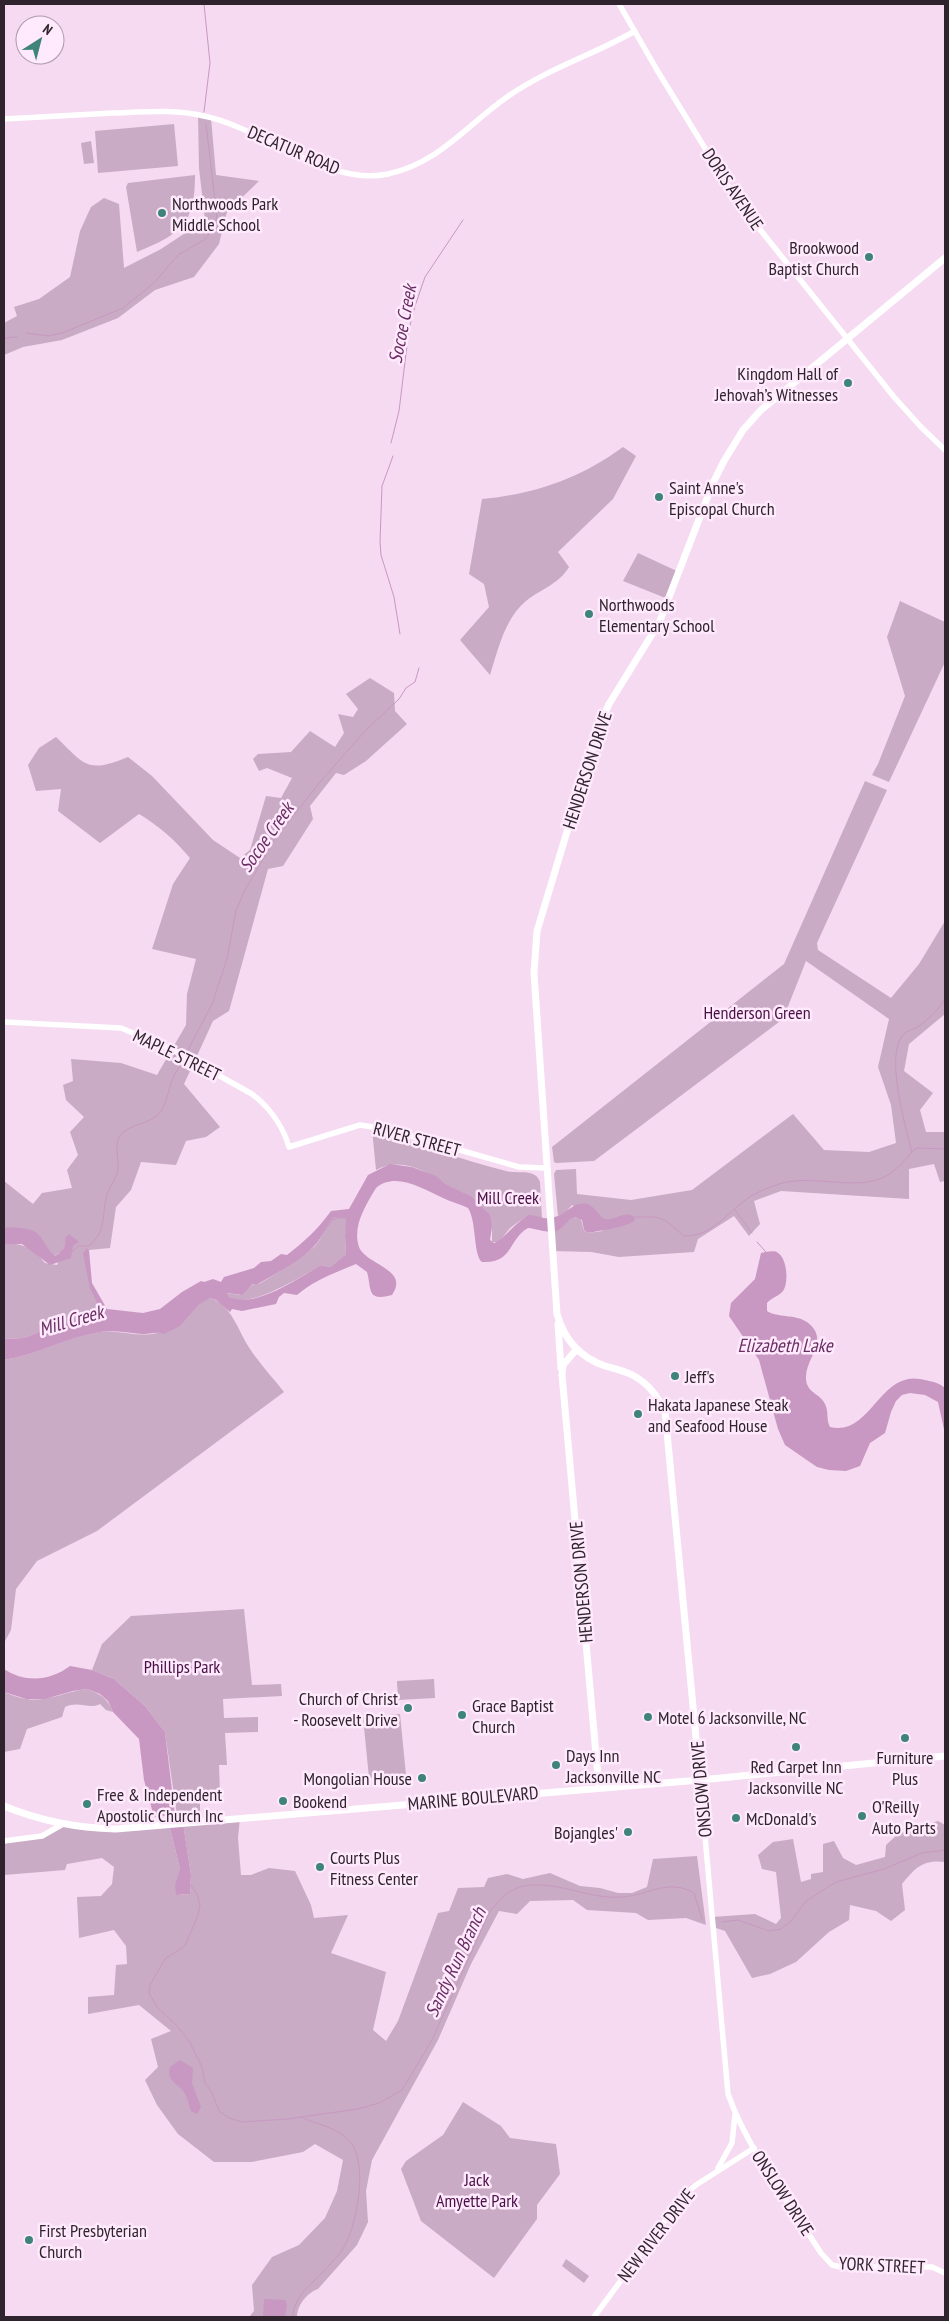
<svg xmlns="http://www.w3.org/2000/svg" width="949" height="2321" font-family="'PT Sans Narrow',sans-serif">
  <rect width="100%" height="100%" fill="#f5daf1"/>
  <path fill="#c9abc5" d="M198 115 211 118 216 175 259 181 227 212 219 244 194 277 155 290 118 318 62 340 23 347 4 355V323L17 316 14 307 39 299 70 277 80 231 91 207 104 198 119 204 124 268 161 249 205 220 199 168Z
    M174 124 178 166 98 173 95 131Z
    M91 141 94 163 84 164 81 143Z
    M195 175C195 224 181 234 137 252L126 187 128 183Z
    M623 447 636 456 613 499 558 552 569 567C559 584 541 589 526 601 505 618 498 650 490 675L460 640 489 607 484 584 469 574 482 499C535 494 579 479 623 447Z
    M638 553 679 572 668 599 623 581Z
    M900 601 945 622V662L889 782 872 775 878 764 905 696 887 637Z
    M370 678 394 693 395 711 407 724 366 761 344 775 336 773 310 806 313 819 283 866 268 869 229 1011 213 1021 184 1084 220 1127 206 1137 186 1141 176 1165 141 1162 131 1190 116 1207 110 1248 89 1250 87 1249C84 1274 93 1291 102 1313L56 1325 24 1338 4 1339V1244C23 1242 33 1248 45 1263L57 1265 66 1243 62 1251 55 1256C38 1244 46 1232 20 1229 14 1228 9 1227 4 1229V1181L33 1204 42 1193 72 1188 67 1170 78 1155 70 1132 84 1117 66 1100 63 1085 73 1081 71 1059 121 1063 157 1075 186 1025 187 994 196 959 152 949 173 884 190 858C175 840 159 826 139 814L100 843 58 811 61 789 36 791 28 765 39 748 56 737C85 765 87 774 128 757L152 776 213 840 240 858 250 850 266 796 281 798 292 778 267 768 259 771 253 759 258 754 291 752 310 731 335 747 344 733 338 714 353 717 358 709 346 694Z
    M865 781 887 790 817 943 818 950 891 998 919 964 945 921V1014L909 1044 904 1071 933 1093 920 1110 926 1132H945V1181L940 1182 934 1164 909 1169V1199L781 1191 754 1201 760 1224 749 1236 734 1216 698 1239 694 1252 619 1257 591 1252 553 1251 554 1231C564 1228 567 1217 579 1217 584 1222 581 1230 587 1233L603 1231 572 1205 565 1213 558 1216 554 1174 556 1170 576 1169 577 1194 631 1200 692 1190 793 1114 824 1150 869 1152 896 1143 891 1105 878 1067 889 1019 806 961 783 1019 594 1161 556 1163 554 1162 552 1147 784 964Z
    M372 1129C417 1143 461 1160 506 1171 518 1174 536 1168 540 1182L542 1219 528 1215 510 1228 499 1242H492V1227C465 1201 417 1147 376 1170Z
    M334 1216 347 1219 345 1237 346 1254 330 1267 321 1265C305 1274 239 1317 226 1293L240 1295 254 1284H259C278 1272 298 1262 315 1246 323 1238 325 1225 334 1216Z
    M210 1298C232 1305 238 1331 250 1349 260 1364 273 1378 284 1392L97 1531 37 1561 16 1589 11 1630 4 1643V1360C37 1355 66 1337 99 1332 119 1329 141 1339 160 1332 178 1326 191 1305 210 1298Z
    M244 1609 252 1685 281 1684 282 1696 223 1699 224 1718 258 1717V1732L225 1733 227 1765H219L220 1792 200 1794V1814L177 1816 165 1732 145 1706 114 1679 92 1670 102 1644 131 1616Z
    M434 1679 435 1698 398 1700 397 1681Z
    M87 1689C101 1694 108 1699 113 1712L106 1710 100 1704C89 1710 79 1700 65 1707L62 1717 27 1729 20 1749 4 1752V1692C11 1695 19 1698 27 1699 48 1702 67 1691 87 1689Z
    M400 1714 406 1775 369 1778 363 1717Z
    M240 1818 238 1838 241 1875H251L269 1868 295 1871 311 1905 314 1918 348 1915 331 1953 386 1972 373 2030 386 2041 398 2021 438 1913 449 1911 458 1888 484 1887 488 1878 507 1874 523 1879 550 1873 580 1886 600 1888 618 1893H632L647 1887 653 1859 697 1856 706 1925 686 1918 648 1920 636 1913 587 1910 573 1900 530 1901 517 1914 499 1911 471 1964 438 2040 372 2160 366 2191 368 2222 357 2245 318 2289C307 2293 297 2305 297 2317H249L254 2311 252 2285 272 2257 299 2245 325 2218 337 2191 343 2160 315 2144 303 2152 252 2162H214L178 2134 157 2105 145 2080 158 2067 151 2039 171 2031 139 2005 88 2014V1997L114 1995 116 1965 127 1964 126 1946 114 1930 79 1938 77 1897 101 1896 112 1884 114 1867 102 1858 67 1864 65 1870 4 1875V1841L31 1839 63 1824 81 1827 169 1824 180 1869 177 1895 190 1894 191 1875 183 1823Z
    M938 1821 945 1825V1862C923 1859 915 1868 902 1884L905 1910 891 1921 876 1911 850 1905 849 1920 829 1932 796 1962 770 1974 752 1978 725 1931 713 1927 712 1917 755 1914 776 1924 781 1918 776 1872 762 1869 758 1855 773 1842 793 1839 801 1882 811 1879V1874L823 1872V1844L834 1841 843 1858 856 1865 885 1857 886 1845 898 1834Z
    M463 2102 501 2126 510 2138 556 2144 560 2174 537 2205V2219L494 2278 421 2221 401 2169 406 2161 443 2135Z
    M566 2259 589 2276 584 2283 562 2266Z"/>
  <path fill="#c898c2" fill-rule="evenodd" d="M390 1164 412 1167 436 1176 445 1184 472 1197 490 1215 492 1227 490 1240 494 1243C501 1241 518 1221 528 1215 538 1214 542 1221 555 1217 569 1213 574 1199 590 1205 595 1208 600 1217 605 1219 616 1221 622 1211 633 1216L635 1220C628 1227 598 1231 587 1233L584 1230 582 1220 576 1217C568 1219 567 1224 560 1229 552 1235 538 1229 528 1228 509 1238 513 1264 482 1262 473 1255 477 1222 468 1208 460 1204 451 1202 443 1198 424 1189 395 1171 376 1188 366 1205 352 1226 359 1247 366 1265 410 1269 392 1295 366 1302 372 1289 367 1272L356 1264C335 1273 314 1280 297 1295L284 1293 279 1297 276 1304 242 1311 232 1309 230 1312 216 1300 210 1298 198 1305 180 1326 164 1334C158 1331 149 1334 142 1334 128 1333 114 1330 100 1332 67 1337 37 1355 4 1360V1339L24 1338 56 1325 102 1313 90 1288 83 1253 87 1248 89 1250 92 1283 107 1309 143 1313 160 1309 182 1292 201 1281 204 1282 213 1279 221 1282 224 1277 254 1268 261 1262 271 1261 281 1254 287 1255C304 1242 318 1229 331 1211L349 1209 368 1175ZM334 1217 346 1219 345 1237 346 1254 330 1267 321 1265C298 1278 256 1309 229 1297L227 1293 242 1295 253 1284H258C278 1272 302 1261 317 1243 324 1235 326 1224 334 1217Z
    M7 1227C16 1228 31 1227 38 1234 45 1241 47 1250 55 1256 62 1252 67 1246 65 1238L69 1234 79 1242 73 1246 71 1258 50 1265 22 1244H4V1229Z
    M766 1252C770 1252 774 1250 778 1253 787 1258 789 1283 783 1291 779 1296 771 1298 767 1303V1311C778 1318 795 1314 807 1322 831 1340 805 1358 806 1378 806 1393 820 1393 825 1404 829 1412 826 1420 830 1427 870 1437 879 1372 920 1379 930 1381 938 1382 945 1388V1434L938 1402 925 1395 910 1393 902 1395 896 1401 891 1412 885 1433 870 1443 860 1466 846 1471 829 1470 817 1467 785 1445 778 1429 759 1360 729 1316 731 1303 755 1279 761 1253Z
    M70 1666 92 1670 114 1679 145 1706 165 1732 175 1815 154 1817 144 1780 139 1739 113 1712 108 1701 100 1694 87 1689 73 1691 45 1699H26L4 1692V1669C25 1683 50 1681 70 1666Z
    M183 1823 191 1875 190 1894 176 1895 175 1885 180 1869 169 1824Z
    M180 2060 193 2068 192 2083 201 2107 197 2114 191 2111C189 2106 188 2098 184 2092 177 2082 166 2082 170 2067Z
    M264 2299 285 2300 287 2304 285 2317H263Z"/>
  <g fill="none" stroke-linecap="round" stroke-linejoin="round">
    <path stroke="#c898c2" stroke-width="1" d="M204 4 210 63 204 112
      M26 333 49 336 65 332 123 308 154 283 178 255 204 240 210 233 217 218 206 124
      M4 338 17 337
      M391 443 399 411 409 329 415 306 425 277 463 220
      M393 456 382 486 380 542 381 555 394 597 400 634
      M187 1052 212 1004 227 959 236 910 245 890 275 839 320 782 366 730 399 699 406 688 415 682 419 668
      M912 1152C906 1129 883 1050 905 1033 909 1030 915 1029 919 1026 929 1019 939 1009 945 999
      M735 1210 752 1233
      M634 1217H655L665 1220 684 1236C713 1237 729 1210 751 1196 760 1191 770 1187 779 1184 813 1173 859 1193 888 1175 899 1168 907 1157 916 1148L945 1149
      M320 1237 332 1220 341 1217
      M757 1242 766 1252
      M72 1252 78 1246H89C106 1232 102 1217 106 1198 108 1188 116 1180 118 1170 119 1160 115 1149 118 1140 123 1125 145 1125 155 1117 166 1109 167 1095 171 1083 173 1076 178 1069 182 1063
      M190 1884 197 1894 200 1905 198 1915 185 1946 165 1959 150 1985 149 1993 157 2007 177 2026 189 2041 202 2067 205 2083 211 2091 219 2111 229 2118 242 2122 287 2119 358 2109 379 2103 402 2090 432 2040 490 1911C500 1900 508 1889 524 1886 557 1880 589 1900 623 1897 649 1895 668 1878 694 1893L702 1919
      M722 1922 738 1920 769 1931 781 1929 791 1921 806 1901 836 1882 884 1869 922 1853 945 1850
      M292 2317C296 2291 316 2282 331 2263 336 2258 342 2252 345 2245 357 2223 368 2165 351 2143 339 2127 317 2125 301 2117"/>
    <path stroke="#fff" stroke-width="5.5" d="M619 4 657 70 738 202 894 397 921 427 945 450
      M4 119C40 117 77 115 113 113 143 112 175 109 204 116 263 128 328 187 388 174 439 163 467 125 507 97 547 69 593 55 635 31
      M4 1022 121 1028 173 1050 252 1094C269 1107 283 1126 289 1147L360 1125 386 1129 519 1167 546 1168
      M700 1780 728 2094C748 2150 789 2203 821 2253L832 2265 841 2267H932L945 2273
      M4 1841 42 1836 63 1824
      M718 2168 732 2143 735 2114
      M594 2317 684 2195 696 2185 754 2148"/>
    <path stroke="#fff" stroke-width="7" d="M558 1324 561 1368
      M576 1350 563 1365 562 1375 599 1788
      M700 1780 665 1411C657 1396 649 1384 634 1376 625 1371 615 1369 605 1366 579 1357 564 1339 557 1314L534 973 537 931 598 729 609 704 659 623 713 483 724 461 743 430 761 410 945 258
      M4 1806C40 1821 77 1828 116 1829L700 1780 945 1756"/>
  </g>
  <g fill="#3f847b" stroke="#ffe9fc" stroke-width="2">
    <circle cx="162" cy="213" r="5"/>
    <circle cx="869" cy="257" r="5"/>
    <circle cx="848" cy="383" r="5"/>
    <circle cx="659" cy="497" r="5"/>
    <circle cx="589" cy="614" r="5"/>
    <circle cx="675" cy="1376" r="5"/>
    <circle cx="638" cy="1414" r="5"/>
    <circle cx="408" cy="1708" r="5"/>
    <circle cx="462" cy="1715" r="5"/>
    <circle cx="648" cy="1717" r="5"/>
    <circle cx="905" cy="1738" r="5"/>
    <circle cx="796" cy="1747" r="5"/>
    <circle cx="556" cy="1765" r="5"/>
    <circle cx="422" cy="1778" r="5"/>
    <circle cx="283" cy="1801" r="5"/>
    <circle cx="87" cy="1804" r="5"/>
    <circle cx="862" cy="1816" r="5"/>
    <circle cx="736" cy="1818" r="5"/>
    <circle cx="628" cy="1832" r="5"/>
    <circle cx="320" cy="1867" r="5"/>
    <circle cx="29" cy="2240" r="5"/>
  </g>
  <g text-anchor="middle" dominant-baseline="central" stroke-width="5" stroke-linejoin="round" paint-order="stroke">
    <g font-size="18" fill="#2f242d" stroke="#ffe9fc">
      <text transform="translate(294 150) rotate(23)">DECATUR ROAD</text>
      <text transform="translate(733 189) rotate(56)">DORIS AVENUE</text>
      <text transform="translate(587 770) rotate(-72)">HENDERSON DRIVE</text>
      <text transform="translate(177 1055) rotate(26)">MAPLE STREET</text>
      <text transform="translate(417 1139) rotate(15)">RIVER STREET</text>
      <text transform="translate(581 1582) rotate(-95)">HENDERSON DRIVE</text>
      <text transform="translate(701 1789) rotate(-95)">ONSLOW DRIVE</text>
      <text transform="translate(473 1798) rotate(-5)">MARINE BOULEVARD</text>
      <text transform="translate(783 2193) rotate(57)">ONSLOW DRIVE</text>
      <text transform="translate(656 2235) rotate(-52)">NEW RIVER DRIVE</text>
      <text transform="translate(882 2265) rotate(3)">YORK STREET</text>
    </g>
    <g font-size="18" fill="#2f242d" stroke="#ffe9fc" text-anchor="start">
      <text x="172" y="203">Northwoods Park<tspan x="172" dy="21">Middle School</tspan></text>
      <text x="859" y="247" text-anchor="end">Brookwood<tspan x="859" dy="21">Baptist Church</tspan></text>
      <text x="838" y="373" text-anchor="end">Kingdom Hall of<tspan x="838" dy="21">Jehovah’s Witnesses</tspan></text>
      <text x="669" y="487">Saint Anne's<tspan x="669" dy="21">Episcopal Church</tspan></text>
      <text x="599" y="604">Northwoods<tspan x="599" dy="21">Elementary School</tspan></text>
      <text x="685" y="1376">Jeff's</text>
      <text x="648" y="1404">Hakata Japanese Steak<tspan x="648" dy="21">and Seafood House</tspan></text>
      <text x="398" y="1698" text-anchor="end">Church of Christ<tspan x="398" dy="21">- Roosevelt Drive</tspan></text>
      <text x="472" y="1705">Grace Baptist<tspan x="472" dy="21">Church</tspan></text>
      <text x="658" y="1717">Motel 6 Jacksonville, NC</text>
      <text x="566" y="1755">Days Inn<tspan x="566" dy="21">Jacksonville NC</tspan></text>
      <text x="905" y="1757" text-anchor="middle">Furniture<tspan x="905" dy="21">Plus</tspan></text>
      <text x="796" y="1766" text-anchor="middle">Red Carpet Inn<tspan x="796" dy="21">Jacksonville NC</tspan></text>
      <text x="412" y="1778" text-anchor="end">Mongolian House</text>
      <text x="97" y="1794">Free &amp; Independent<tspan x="97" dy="21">Apostolic Church Inc</tspan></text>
      <text x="293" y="1801">Bookend</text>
      <text x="872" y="1806">O'Reilly<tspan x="872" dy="21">Auto Parts</tspan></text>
      <text x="746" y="1818">McDonald's</text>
      <text x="618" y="1832" text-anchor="end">Bojangles'</text>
      <text x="330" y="1857">Courts Plus<tspan x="330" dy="21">Fitness Center</tspan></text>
      <text x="39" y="2230">First Presbyterian<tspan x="39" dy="21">Church</tspan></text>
    </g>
    <g font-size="18" fill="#491046" stroke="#ffe9fc">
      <text x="757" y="1012">Henderson Green</text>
      <text x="508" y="1197">Mill Creek</text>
      <text x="182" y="1666">Phillips Park</text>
      <text x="477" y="2179">Jack<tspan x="477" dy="21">Amyette Park</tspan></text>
    </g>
    <g font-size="19" font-style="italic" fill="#682e63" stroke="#ffe9fc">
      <text transform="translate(402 324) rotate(-79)">Socoe Creek</text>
      <text transform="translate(266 837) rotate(-55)">Socoe Creek</text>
      <text transform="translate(71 1320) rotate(-16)">Mill Creek</text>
      <text x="785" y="1345">Elizabeth Lake</text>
      <text transform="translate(455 1962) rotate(-65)">Sandy Run Branch</text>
    </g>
  </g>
  <rect width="949" height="2321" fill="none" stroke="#2f242d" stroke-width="10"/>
  <g transform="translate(40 40) rotate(36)"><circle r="24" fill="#ffe9fc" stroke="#ac9aa9"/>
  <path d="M0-4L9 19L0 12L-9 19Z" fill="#3f847b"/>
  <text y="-8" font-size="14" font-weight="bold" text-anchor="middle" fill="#2f242d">N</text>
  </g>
</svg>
